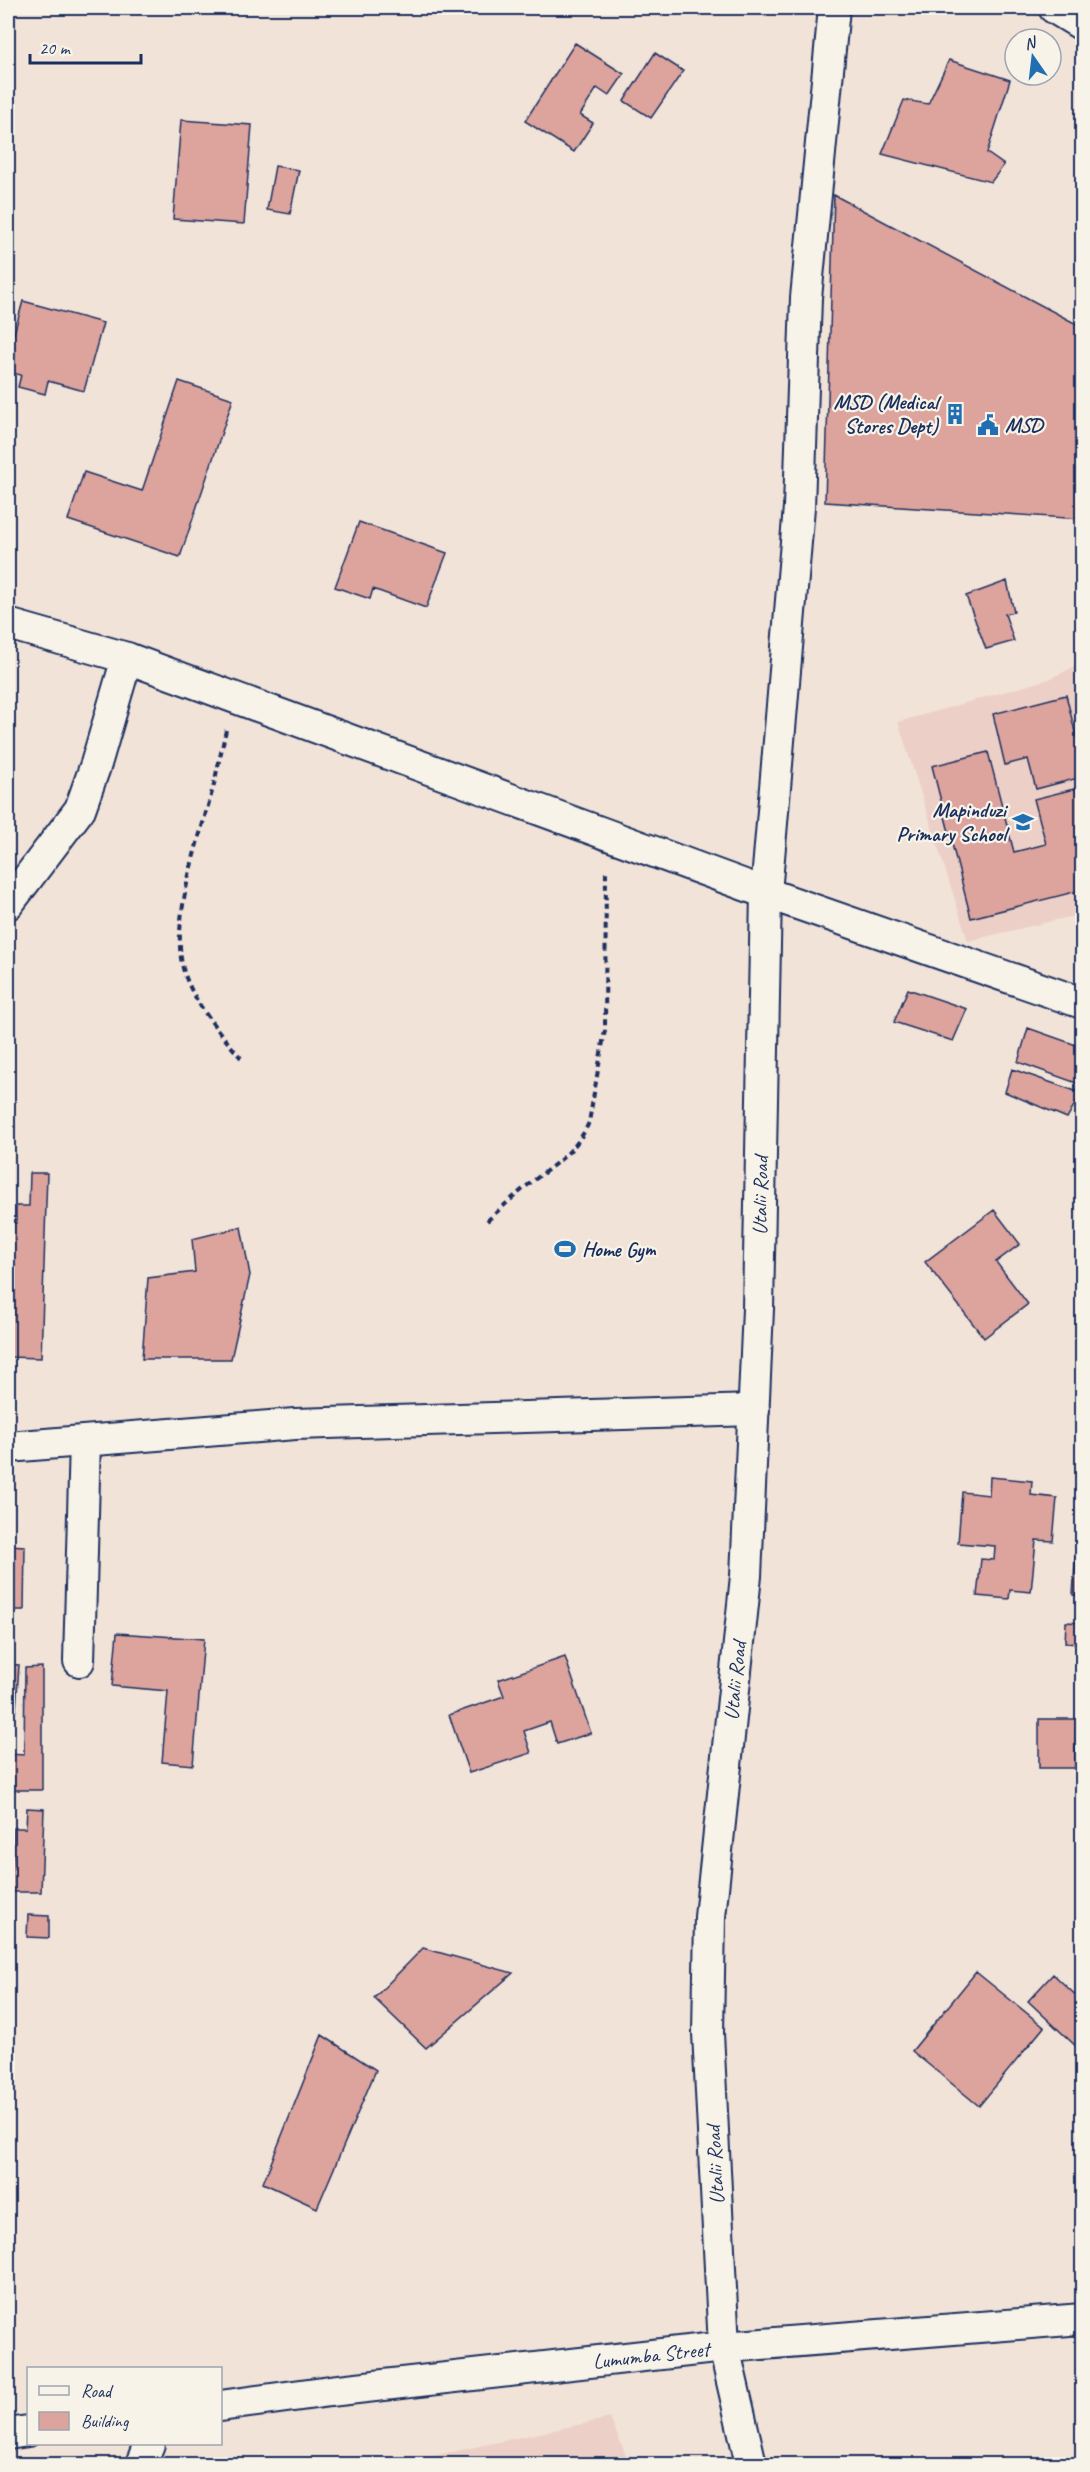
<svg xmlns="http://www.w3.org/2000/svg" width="1090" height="2472" font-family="Caveat,sans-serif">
  <rect width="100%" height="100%" fill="#f2e3d9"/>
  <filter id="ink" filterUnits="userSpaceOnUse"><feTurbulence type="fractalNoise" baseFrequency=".0167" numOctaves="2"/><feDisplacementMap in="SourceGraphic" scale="12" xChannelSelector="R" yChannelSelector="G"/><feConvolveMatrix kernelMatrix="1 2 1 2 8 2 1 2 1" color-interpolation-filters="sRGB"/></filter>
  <g filter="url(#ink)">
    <path fill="#ecd0c7" d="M1082 663V914L968 941 898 722 1049 679Z
      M610 2418 630 2464H395Z"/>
    <path fill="#dda39d" stroke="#1b2f5e" stroke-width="1.5" d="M575 43 624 74 609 96 597 88 580 115 593 123 574 152 525 121Z
      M655 53 683 71 651 118 624 101Z
      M949 60 1010 80 987 153 1004 165 991 182 882 154 904 100 928 104Z
      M181 120 252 125 244 224 173 219Z
      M275 166 299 170 290 214 267 210Z
      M834 195 1082 327V519L825 502Z
      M23 301 103 323 84 391 48 381 45 394 18 387 21 375 8 372V355Z
      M179 381 233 399 180 557 68 520 84 472 142 491Z
      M359 522 447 553 426 608 373 589 370 599 335 587Z
      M1007 581 1014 612 1005 614 1014 641 986 649 966 596Z
      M1066 695 1082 760V777L1036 789 1028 759 1005 765 993 714Z
      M988 752 1014 852 1046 844 1034 799 1082 787V890L971 918 932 766Z
      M908 989 967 1009 953 1041 894 1022Z
      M1028 1028 1082 1047V1085L1018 1062Z
      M1012 1069 1081 1093 1067 1118 1005 1092Z
      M30 1173H47L41 1358 8 1357V1222L16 1223V1206H29Z
      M994 1210 1020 1244 996 1262 1028 1304 984 1338 925 1262Z
      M241 1227 250 1275 231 1359H142L148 1278 195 1272 192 1239Z
      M990 1477 1032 1481 1031 1495 1057 1498 1053 1541 1036 1540 1031 1592 1010 1590 1009 1599 977 1596 981 1559 994 1560 995 1546 958 1543 962 1492 989 1495Z
      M1077 1533H1082V1596L1073 1595Z
      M8 1545 25 1546 24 1610H8Z
      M1066 1622 1082 1623V1695H1079L1082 1644 1065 1643Z
      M117 1633 204 1639 193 1765 162 1762 168 1691 112 1686Z
      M565 1657 591 1733 557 1744 550 1722 524 1731 531 1753 469 1773 449 1715 504 1696 498 1680Z
      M8 1664 19 1665 16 1710H8Z
      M42 1667V1790H8V1754L24 1755 25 1668Z
      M1039 1719H1076L1075 1768H1039Z
      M27 1808 44 1809 41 1892H11L14 1828H26Z
      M28 1915 49 1916V1938L27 1937Z
      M423 1948 513 1973 426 2048 374 1998Z
      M976 1972 1044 2027 979 2106 912 2051Z
      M1053 1974 1082 2001V2048L1080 2050 1028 2001Z
      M322 2035 376 2070 317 2208 263 2183Z
      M358 2462V2464H331Z"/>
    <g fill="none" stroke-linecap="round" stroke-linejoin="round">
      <defs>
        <g id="street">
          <path d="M1054 8 1082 25"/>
          <path d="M8 624 127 658 766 893 1082 1003"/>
          <path d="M8 904 80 809 96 764 127 658"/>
          <path d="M8 1447 295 1424 754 1410"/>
          <path d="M79 1661 85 1441"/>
          <path id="s1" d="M220 2406 330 2391 724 2347 1082 2319"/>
          <path d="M8 2434 28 2431"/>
          <path d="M141 2464 149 2444"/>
          <path id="s2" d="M751 2464 724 2347 708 2033 710 1917 746 1576 758 1309 766 893 799 507 806 298 834 8"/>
        </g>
      </defs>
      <use href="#street" stroke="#1b2f5e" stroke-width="34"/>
      <path stroke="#1b2f5e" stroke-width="4" stroke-dasharray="6 4.5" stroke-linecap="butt" d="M226 730C222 748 218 766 214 784 201 835 167 925 185 975 196 1006 220 1033 241 1058
        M487 1221C499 1210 511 1199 523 1189 548 1168 576 1154 589 1122L605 1030 606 871"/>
      <use href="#street" stroke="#f7f3e8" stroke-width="30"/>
    </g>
  </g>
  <defs>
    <symbol id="building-bare" viewBox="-9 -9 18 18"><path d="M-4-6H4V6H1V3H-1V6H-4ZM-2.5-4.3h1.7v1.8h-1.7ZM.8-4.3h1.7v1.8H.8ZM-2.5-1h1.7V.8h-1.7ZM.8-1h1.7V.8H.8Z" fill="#1f6fb2" stroke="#f7f3e8" stroke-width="2.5" paint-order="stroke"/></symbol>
    <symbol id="civic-bare" viewBox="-9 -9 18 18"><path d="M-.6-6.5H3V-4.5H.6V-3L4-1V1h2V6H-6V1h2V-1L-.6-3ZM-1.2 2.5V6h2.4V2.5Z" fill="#1f6fb2" stroke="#f7f3e8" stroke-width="2.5" paint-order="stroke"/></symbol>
    <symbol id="school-bare" viewBox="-9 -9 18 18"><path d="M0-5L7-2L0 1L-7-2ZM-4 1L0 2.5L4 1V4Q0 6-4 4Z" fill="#1f6fb2" stroke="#f7f3e8" stroke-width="2.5" paint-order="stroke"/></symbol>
    <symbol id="stadium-bare" viewBox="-9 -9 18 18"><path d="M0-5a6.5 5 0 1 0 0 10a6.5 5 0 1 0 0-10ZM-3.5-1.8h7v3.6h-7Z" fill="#1f6fb2" stroke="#f7f3e8" stroke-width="2.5" paint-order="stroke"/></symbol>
  </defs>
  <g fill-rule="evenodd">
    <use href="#building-bare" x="940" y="399" width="30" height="30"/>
    <use href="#civic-bare" x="973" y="410" width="30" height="30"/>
    <use href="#school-bare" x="1008" y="807" width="30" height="30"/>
    <use href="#stadium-bare" x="550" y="1234" width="30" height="30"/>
  </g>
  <g text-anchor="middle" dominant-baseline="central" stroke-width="4.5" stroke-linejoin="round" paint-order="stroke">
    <g font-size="21" font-weight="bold" fill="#1b2f5e" stroke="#f7f3e8" text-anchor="end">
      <text x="938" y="402">MSD (Medical<tspan x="938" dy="24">Stores Dept)</tspan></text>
      <text x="1005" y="425" text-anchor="start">MSD</text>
      <text x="1006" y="810">Mapinduzi<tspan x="1006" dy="24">Primary School</tspan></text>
      <text x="582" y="1249" text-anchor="start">Home Gym</text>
    </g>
    <g font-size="21" fill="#1b2f5e" stroke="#f7f3e8">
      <text stroke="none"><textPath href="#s2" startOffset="1274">Utalii Road</textPath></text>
      <text stroke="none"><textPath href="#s2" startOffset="788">Utalii Road</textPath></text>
      <text transform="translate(715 2165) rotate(-93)">Utalii Road</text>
      <text stroke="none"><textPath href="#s1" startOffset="434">Lumumba Street</textPath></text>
    </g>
  </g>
  <rect width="1090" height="2472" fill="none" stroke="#f7f3e8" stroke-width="30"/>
  <rect x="15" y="15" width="1060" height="2442" fill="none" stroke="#1b2f5e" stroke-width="2" filter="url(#ink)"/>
  <rect x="27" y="2367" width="195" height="78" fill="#f7f3e8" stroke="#9fa5b1" stroke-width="1.5"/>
  <rect x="39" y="2386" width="30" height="9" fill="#f7f3e8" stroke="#9fa5b1" stroke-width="1.5"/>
  <text x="81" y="2397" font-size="18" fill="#1b2f5e">Road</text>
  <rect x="39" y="2412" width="30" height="18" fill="#dda39d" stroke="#9fa5b1" stroke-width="1.5"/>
  <text x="81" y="2427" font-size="18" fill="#1b2f5e">Building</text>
  <g transform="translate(1033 57) rotate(346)"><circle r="28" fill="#f7f3e8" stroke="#9fa5b1" stroke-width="1.5"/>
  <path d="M0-4.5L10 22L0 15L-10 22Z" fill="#1f6fb2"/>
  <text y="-9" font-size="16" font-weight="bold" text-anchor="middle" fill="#1b2f5e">N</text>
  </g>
  <path d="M30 54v9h111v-9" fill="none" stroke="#1b2f5e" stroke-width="3"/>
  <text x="39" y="54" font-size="18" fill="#1b2f5e" stroke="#f7f3e8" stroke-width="4.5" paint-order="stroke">20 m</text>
</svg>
